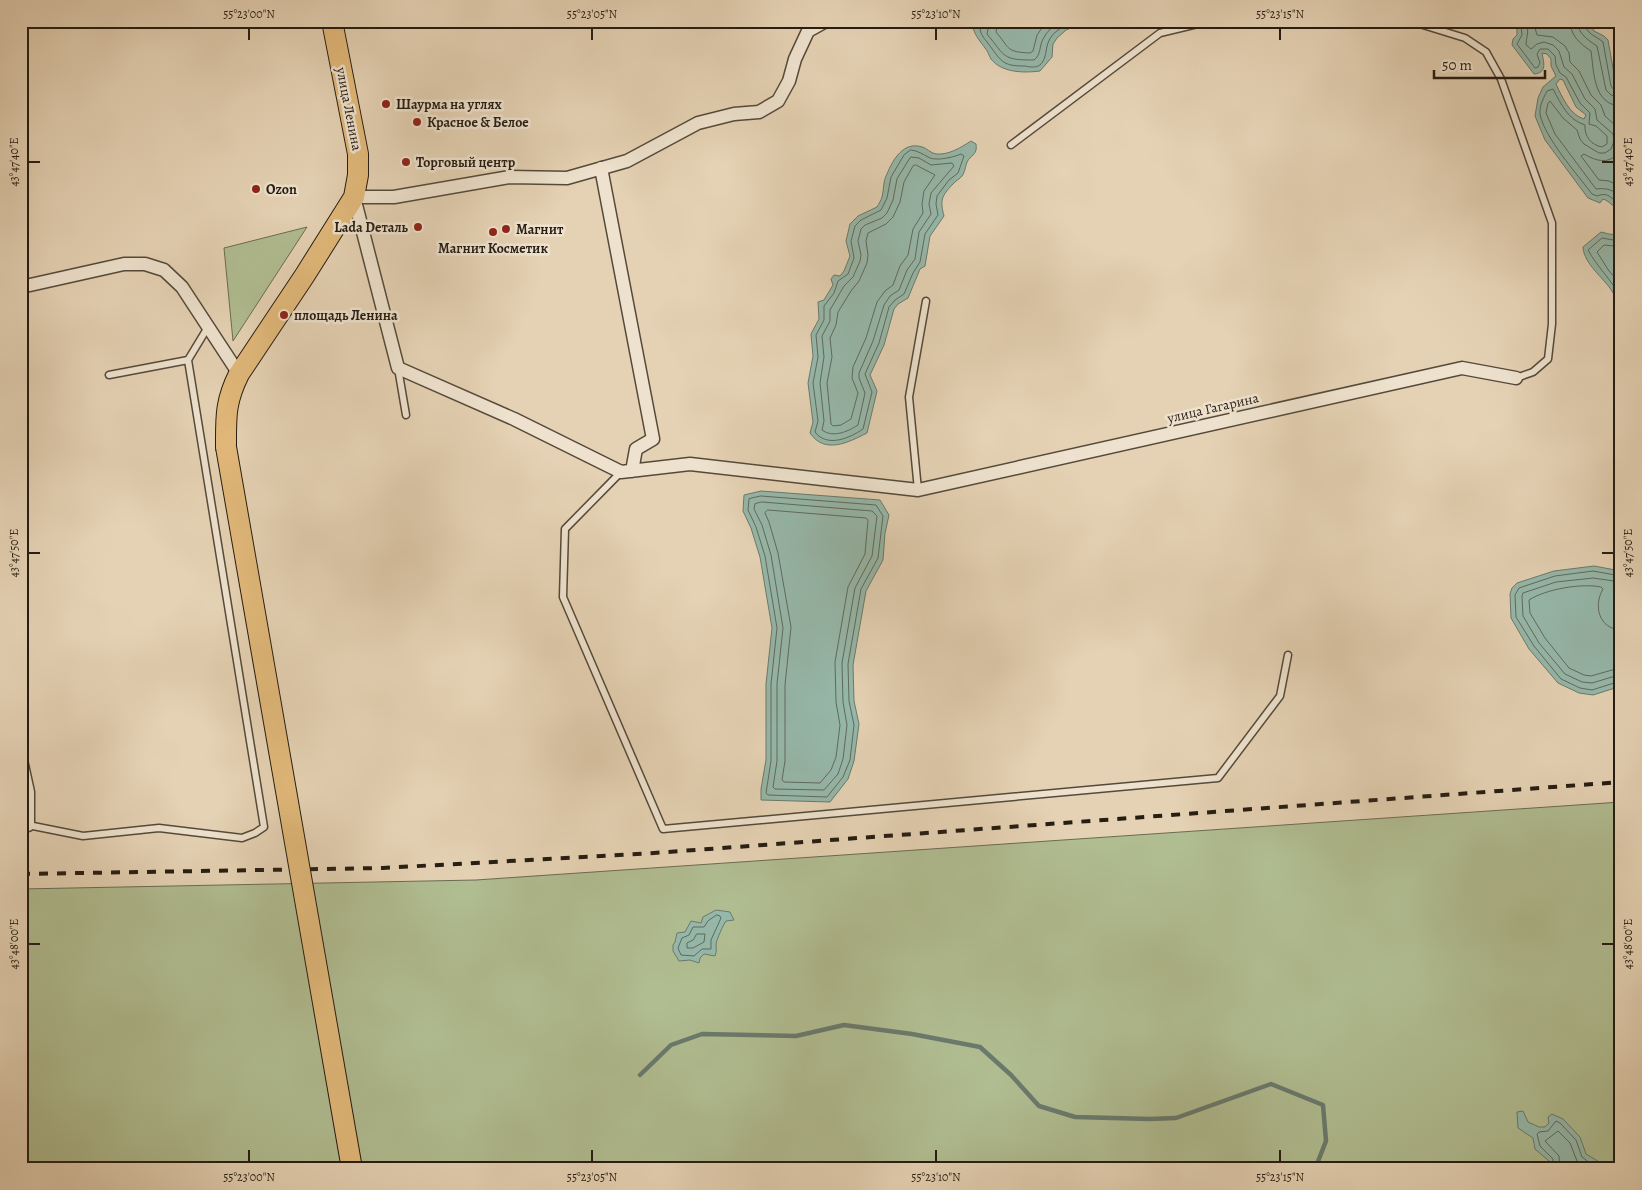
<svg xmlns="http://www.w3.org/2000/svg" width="1642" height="1190" font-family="Alegreya,serif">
  <rect width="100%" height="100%" fill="#e5d2b4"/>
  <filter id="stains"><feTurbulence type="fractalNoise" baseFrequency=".004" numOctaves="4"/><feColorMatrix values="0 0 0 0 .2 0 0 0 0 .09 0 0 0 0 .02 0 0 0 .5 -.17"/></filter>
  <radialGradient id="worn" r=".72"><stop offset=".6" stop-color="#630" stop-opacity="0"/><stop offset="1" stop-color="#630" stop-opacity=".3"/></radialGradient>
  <path fill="#b0bd91" stroke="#6a6c52" d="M307 227 233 341 224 248Z
    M1621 802V1169H21V889L476 880Z"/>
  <path fill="#96b8aa" stroke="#697a6d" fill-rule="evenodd" d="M982 21H1087L1066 30 1057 38 1053 44 1052 57 1040 71C1024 73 1002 73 991 59 989 56 988 51 985 48 980 41 976 37 973 28Z
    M1496 21H1585L1591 25 1594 31 1604 36 1608 40 1616 85 1621 88V213C1615 209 1610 201 1603 199L1600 203 1588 198 1545 140 1535 116 1538 98 1543 87 1556 76 1551 66V59L1547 54 1542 53C1544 63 1547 73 1534 74L1512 45 1513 39 1517 35V29L1511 27 1500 28ZM1560 79 1563 80 1576 107 1586 115 1584 119C1570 115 1562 97 1556 84Z
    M971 141 976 144C977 152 975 153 970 158 965 162 966 171 962 176 960 179 955 181 953 184 941 196 940 201 944 216L930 236 925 266 920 269 908 298 898 304 894 309 884 345 870 375 877 391 867 433C849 442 825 455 810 433L813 422 808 383 813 356 811 334 819 319 818 302 824 300 833 285 831 279 834 275 840 276 844 271 850 256 846 241 850 224 858 216 877 207C879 204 881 200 882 197 884 189 883 181 887 174 893 159 904 141 922 147 927 148 930 153 936 154 949 155 960 148 971 141Z
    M1621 230V309C1618 303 1615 296 1612 291 1603 277 1584 264 1583 247L1601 232C1609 234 1616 237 1621 230Z
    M761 491 880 500 889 515 885 533 883 560 866 591 853 665 854 701 859 724 854 761 848 779 830 802 761 800V789L766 760V684L772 628 760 557 751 528 743 511 744 495Z
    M1594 566 1621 571V602H1617V608L1621 614V689L1615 688 1593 695 1579 693 1558 683 1529 649 1511 618 1510 594 1512 588 1517 583 1554 571Z
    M716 910 730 912 734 920 726 921C724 923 716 941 716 944 716 949 717 951 715 956L704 954 700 958 699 963 690 960 679 961 673 951V945L675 942 677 933 685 932 691 921 701 923 703 917Z
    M1523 1111 1528 1122 1539 1127H1545L1549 1123 1548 1117 1552 1114 1563 1119 1580 1137 1586 1154 1601 1163 1603 1169H1544L1549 1167V1161L1535 1149 1533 1138 1518 1128 1517 1112Z"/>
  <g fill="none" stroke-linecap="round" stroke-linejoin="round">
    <path stroke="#5e6a5e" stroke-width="1" d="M984 21 983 25 980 30C982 37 986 40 990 46 1002 62 1003 66 1025 66 1029 67 1036 68 1040 65 1047 58 1045 51 1048 43 1052 31 1064 26 1075 21
      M990 21 987 34C1006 57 1002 60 1034 60 1041 55 1039 47 1043 39 1047 31 1053 26 1060 21
      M998 21 996 32C1010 48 1005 52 1030 53L1033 51 1037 35 1047 21
      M1502 21 1513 22 1521 26 1522 35 1517 44 1535 68 1538 67 1540 63 1537 54 1540 49H1548L1555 56 1556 65 1560 73 1566 77 1580 103 1590 113 1589 124 1596 126 1607 136V144L1602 147C1591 145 1584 136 1585 125 1568 120 1561 104 1553 89L1547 91C1544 97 1539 106 1540 114 1544 137 1577 174 1592 194L1597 196C1609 191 1613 200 1621 207
      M1524 21C1531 30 1526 36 1526 45L1531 49 1537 44 1544 42 1553 45 1559 51 1564 67 1572 74 1585 99 1595 109 1597 120 1613 134 1614 141 1611 149 1605 153H1599L1584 144 1580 139 1577 130 1563 118 1550 101 1548 103 1546 113 1555 134 1596 189C1607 188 1614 189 1621 199
      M1533 21 1537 35 1553 37 1565 46 1569 53 1570 62 1579 71 1591 95 1601 105 1605 116 1616 126 1621 134
      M1570 21C1570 35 1580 44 1591 51 1594 72 1593 105 1621 106
      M1577 21C1578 34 1588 40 1597 46L1606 90 1611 95 1621 98
      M1584 21C1586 35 1595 35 1603 42L1611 86 1614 90 1621 92
      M1621 146C1614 165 1599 163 1584 154L1581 156 1599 180 1609 181 1621 187
      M911 150C919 151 922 154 930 158 938 161 954 157 961 154L964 156 958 173 949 180 937 196 936 204 938 215 925 234 920 262 913 273 904 294 895 300 889 307 879 343 865 374 872 392 863 429C850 438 827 448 815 432L818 421 813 383 818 357 816 335 824 320V306L834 293 838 281 848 274 854 258 851 241 855 226 861 220 881 210 887 198 891 177 904 155Z
      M911 157 919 158 931 165 952 163 954 166 931 193 929 204 931 214 919 232 915 259 907 270 899 290 890 296 884 305 873 341 859 373V378L865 393 858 425C847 432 833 438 822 430L824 421 820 383 824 357 822 336 830 321V310L844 286 853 277 860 261 861 255 858 241 861 229 865 225 882 218 887 213 893 200 897 179Z
      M916 165 935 175 924 191 922 204 923 213 913 229 908 255 900 266 893 285 885 291 877 302 866 338 853 367 852 378 858 393 851 419 841 425 833 426 831 424 827 383 832 357 830 338 836 325 838 312 851 291 859 281 867 263 868 255 866 241 868 233 886 224 893 217 900 202 904 182 913 166Z
      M1621 237 1613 240 1602 238 1588 250C1597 267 1612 280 1621 298
      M1621 244 1614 246 1604 245 1597 252 1609 271 1621 284
      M761 496 876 505 883 516 878 558 861 589 848 664 849 701 854 725 850 760 843 777 827 797 768 795 766 793 771 761V684L777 628 765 556 756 527 748 510 749 499Z
      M762 502 872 511 877 516 872 556 855 588 842 663 843 702 847 725 843 759 838 774 824 790 775 789 773 787 777 761V684L783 628 771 555 762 525 754 509 755 504Z
      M768 510 866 518 868 520 865 554 848 587 835 662 836 702 840 725 836 757 831 770 820 783 784 782 782 780 785 761V685L791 627 778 553 769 522 765 513Z
      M1621 576 1593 571 1555 576 1519 588 1515 595 1516 617 1534 646 1561 679 1580 688 1592 690 1614 683 1621 684
      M1621 582 1593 578 1556 582 1523 593 1522 596 1523 616 1539 643 1565 674 1582 682 1592 683 1612 677H1621
      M1621 630C1599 629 1593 606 1603 589L1601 587C1582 583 1546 589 1529 600L1530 613 1545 638 1569 668 1584 675 1591 676 1612 670H1621
      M717 915 720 916 721 918 711 940V949H702L694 956 681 955 678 948 682 938 689 935 693 927H704L708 921Z
      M697 934H705L704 942 693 948H687V943L693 940Z
      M1553 1169V1159L1540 1146 1537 1134 1539 1132 1548 1131 1556 1121 1560 1123 1576 1140 1582 1157 1598 1169
      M1560 1169 1559 1156 1545 1141 1558 1131 1570 1143 1577 1161 1588 1169"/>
    <path stroke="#697a6d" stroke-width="4.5" d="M640 1075 671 1045 702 1034 796 1036 844 1025 912 1034 980 1047 1011 1075 1039 1106 1075 1117 1150 1119 1176 1118 1271 1084 1323 1105 1326 1141 1315 1169"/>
    <defs>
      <path id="lane" d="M1410 21 1465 38 1486 52 1501 79 1552 223V324L1548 359 1533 372 1516 378
        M1011 145 1160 33 1210 21
        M398 368 406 415
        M109 375 188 360 208 327
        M621 472 565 529 563 597 663 829 1218 778 1280 696 1288 655
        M918 490 909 397 926 301
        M28 825 83 836 159 828 242 838 255 833 264 827 188 360"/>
      <path id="street" d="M808 31 795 59 789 81 778 101 759 112 734 114 698 123 627 161 567 178 510 177 394 197H354L398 368 514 419 621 472 690 464 918 490 1462 368 1516 378
        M808 31 826 21
        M601 168 653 439 636 449 632 471
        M21 287 124 264H145L164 270 182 287 239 374
        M21 760 28 792V825H21"/>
      <path id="primary" d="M226 447C226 417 225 402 239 374L305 275 354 197 358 175V154L332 21"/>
    </defs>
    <use href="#lane" stroke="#554a3a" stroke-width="9"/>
    <use href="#street" stroke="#554a3a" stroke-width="15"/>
    <use href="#primary" stroke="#251c12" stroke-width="22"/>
    <use href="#lane" stroke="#eee2ce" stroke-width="6"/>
    <use href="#street" stroke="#eee2ce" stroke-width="12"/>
    <use href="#primary" stroke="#e2b97a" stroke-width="20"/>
    <path stroke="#251c12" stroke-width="4" stroke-dasharray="9 9" stroke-linecap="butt" d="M21 874 383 868 654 853 1621 782"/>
    <defs>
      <path id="primary-bridge" d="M226 447 352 1169"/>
    </defs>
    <use href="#primary-bridge" stroke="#251c12" stroke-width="22" stroke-linecap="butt"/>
    <use href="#primary-bridge" stroke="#e2b97a" stroke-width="20"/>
  </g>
  <path fill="none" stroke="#251c12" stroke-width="2" d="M249 28V40M592 28V40M936 28V40M1280 28V40M28 162H40M1602 162H1614M28 553H40M1602 553H1614M28 944H40M1602 944H1614M249 1150V1162M592 1150V1162M936 1150V1162M1280 1150V1162"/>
  <g fill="#8f2418" stroke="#eee2ce" stroke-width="2">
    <circle cx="386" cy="104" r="5"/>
    <circle cx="417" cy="122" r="5"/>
    <circle cx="406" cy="162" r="5"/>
    <circle cx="256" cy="189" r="5"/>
    <circle cx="418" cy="227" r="5"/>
    <circle cx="506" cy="229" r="5"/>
    <circle cx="493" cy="232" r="5"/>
    <circle cx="284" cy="315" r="5"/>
  </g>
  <g text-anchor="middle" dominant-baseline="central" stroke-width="5" stroke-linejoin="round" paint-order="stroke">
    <g font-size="14" font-weight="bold" fill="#251c12" stroke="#eee2ce" text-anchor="start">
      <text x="396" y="104">Шаурма на углях</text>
      <text x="427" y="122">Красное &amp; Белое</text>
      <text x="416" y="162">Торговый центр</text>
      <text x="266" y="189">Ozon</text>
      <text x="408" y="227" text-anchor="end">Lada Dеталь</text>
      <text x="516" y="229">Магнит</text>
      <text x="493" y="248" text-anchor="middle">Магнит Косметик</text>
      <text x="294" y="315">площадь Ленина</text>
    </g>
    <g font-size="14" fill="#251c12" stroke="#eee2ce">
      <text transform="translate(349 109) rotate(79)">улица Ленина</text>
      <text transform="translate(1213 408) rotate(-13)">улица Гагарина</text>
    </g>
  </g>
  <rect width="1642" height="1190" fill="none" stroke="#e5d2b4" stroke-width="55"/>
  <path d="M1434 70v8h111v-8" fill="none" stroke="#251c12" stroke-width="2.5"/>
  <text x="1442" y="70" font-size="15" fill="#251c12" stroke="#eee2ce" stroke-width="4" paint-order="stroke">50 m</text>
  <rect x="28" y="28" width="1586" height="1134" fill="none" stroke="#251c12" stroke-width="2"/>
  <g font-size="12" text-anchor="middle" fill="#251c12">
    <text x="249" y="18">55°23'00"N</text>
    <text x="592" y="18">55°23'05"N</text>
    <text x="936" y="18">55°23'10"N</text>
    <text x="1280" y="18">55°23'15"N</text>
    <text transform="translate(1628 162) rotate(-90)" y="4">43°47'40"E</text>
    <text transform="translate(14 162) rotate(-90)" y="4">43°47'40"E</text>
    <text transform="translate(1628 553) rotate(-90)" y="4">43°47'50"E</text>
    <text transform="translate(14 553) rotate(-90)" y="4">43°47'50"E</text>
    <text transform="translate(1628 944) rotate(-90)" y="4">43°48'00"E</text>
    <text transform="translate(14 944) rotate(-90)" y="4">43°48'00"E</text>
    <text x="249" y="1181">55°23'00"N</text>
    <text x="592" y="1181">55°23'05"N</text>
    <text x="936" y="1181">55°23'10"N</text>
    <text x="1280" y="1181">55°23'15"N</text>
  </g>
  <rect width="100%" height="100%" filter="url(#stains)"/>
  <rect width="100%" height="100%" fill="url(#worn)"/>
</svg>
